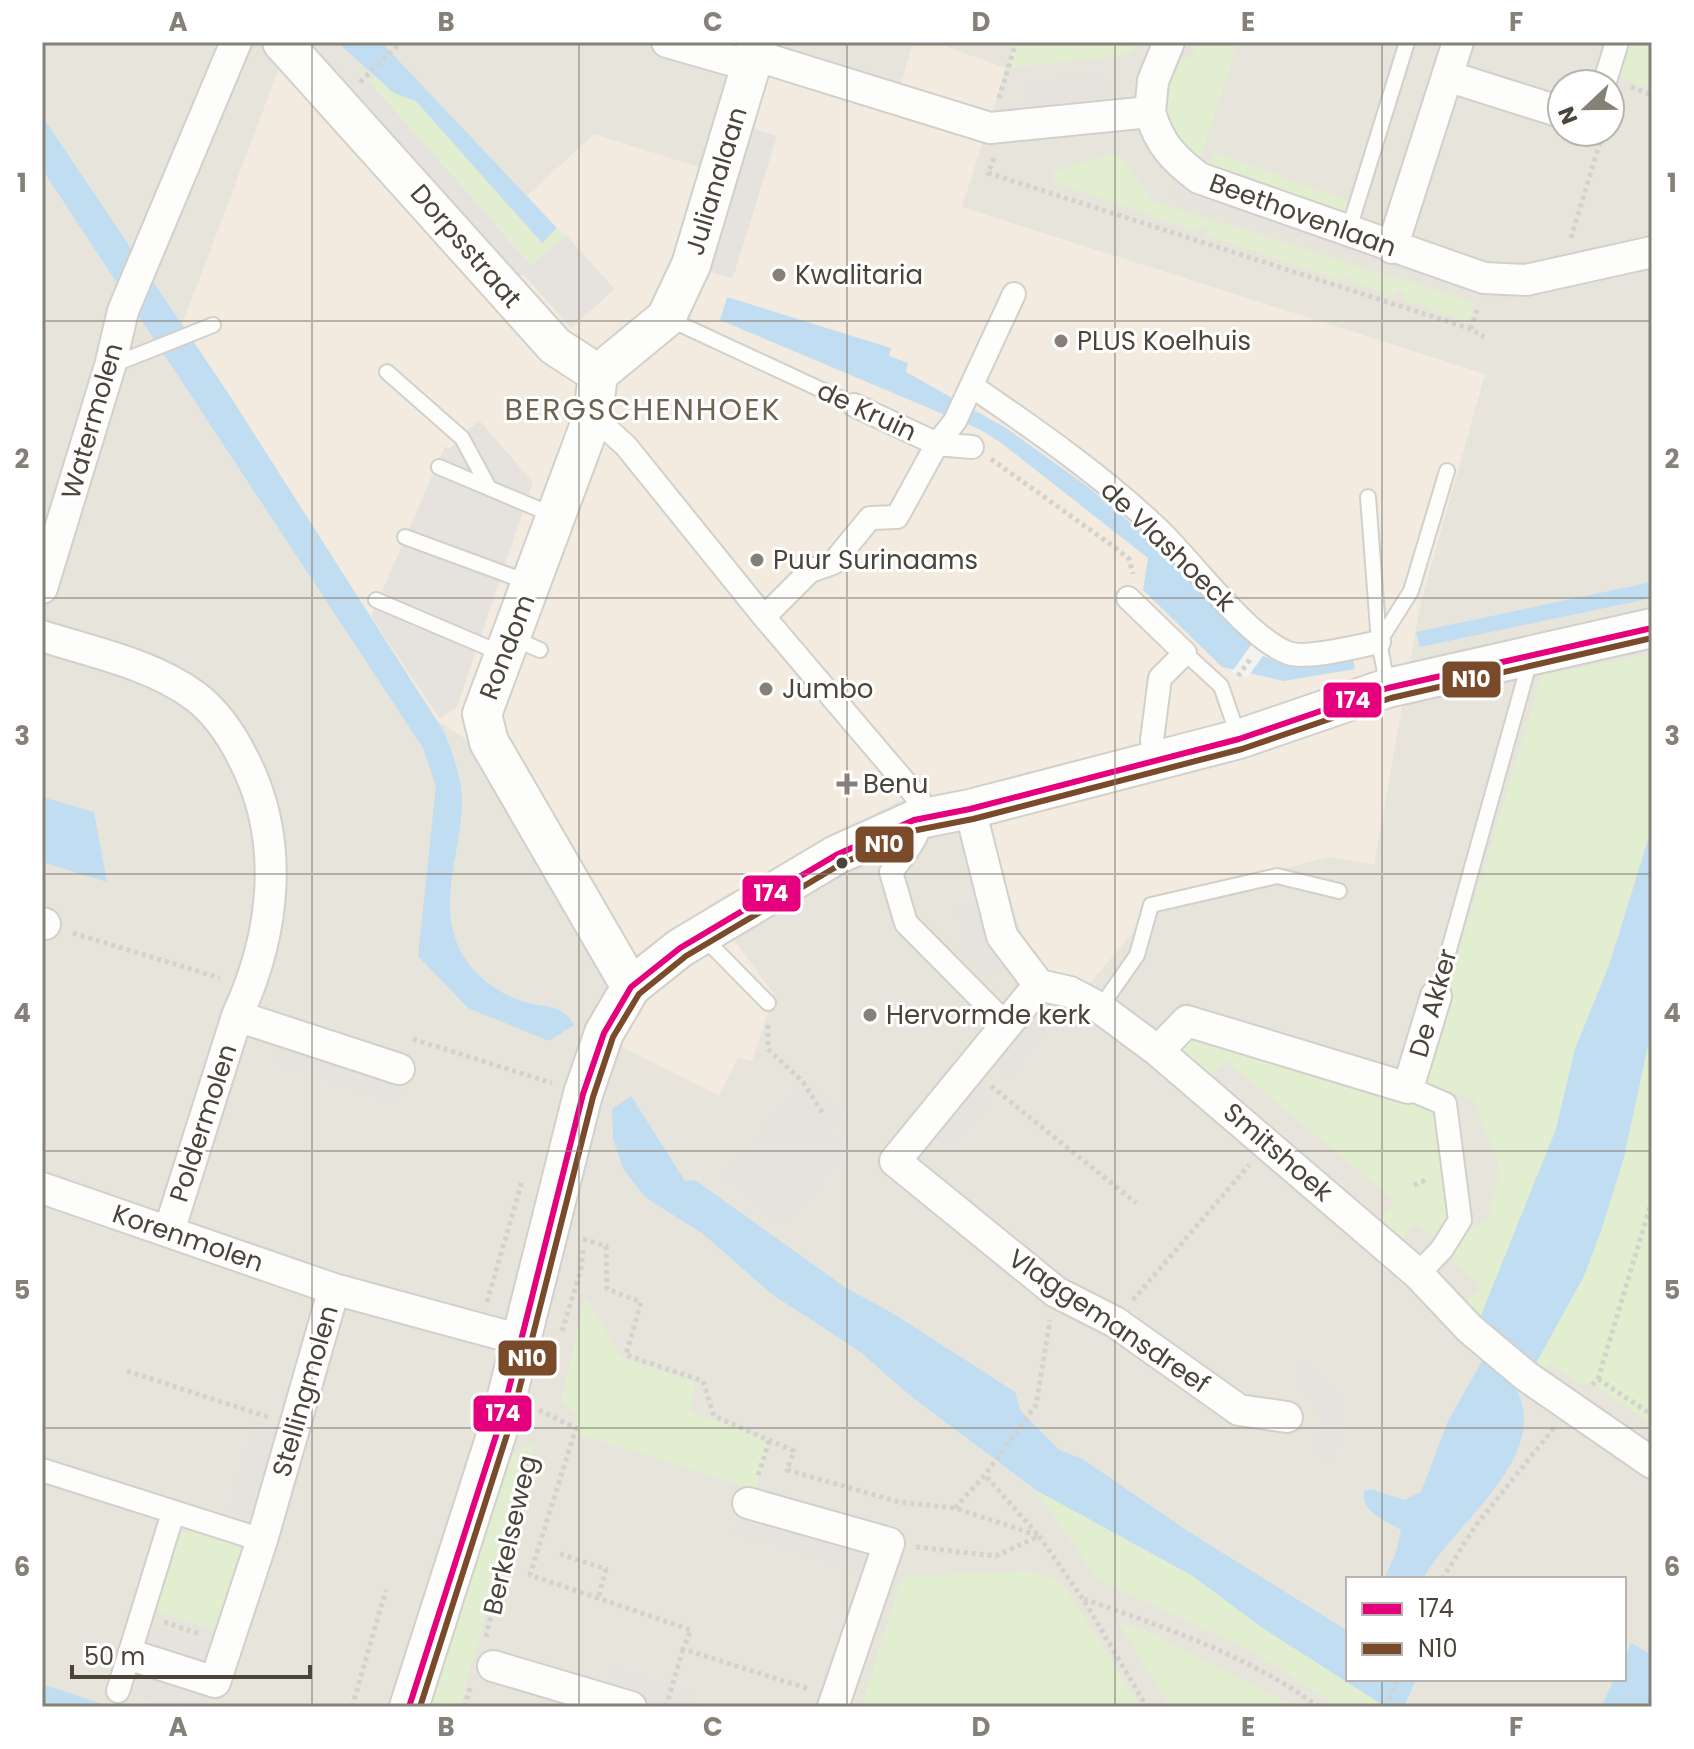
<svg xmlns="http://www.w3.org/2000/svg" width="1694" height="1749" font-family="Poppins,sans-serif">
  <rect width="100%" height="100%" fill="#f4f2ee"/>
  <path fill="#e7e4dc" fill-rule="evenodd" d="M42 42H1652V1707H42ZM1562 84H1610V132H1562ZM1348 1579H1624V1679H1348Z"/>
  <path fill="#f3ebdf" d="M913 42H933L1006 68 962 207 1485 374 1420 606 1374 865 1329 857 1161 900 1089 984 1047 972 1023 939 975 788 897 802 708 905 774 994 752 1061 738 1058 719 1096 607 1039 637 988 515 772 438 721 179 333 287 47 468 250 594 134 724 175 757 65 895 103Z"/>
  <path fill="#e1eecf" d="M1015 42H1137L1132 54 1007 68Z
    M1197 42H1238L1199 163 1179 155 1160 97 1171 61 1191 57Z
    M1622 42H1652V79L1645 86 1613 75Z
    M375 76 394 93 416 101 541 243 557 228 566 235 532 265 370 83Z
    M1214 152 1349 201 1343 218 1209 167Z
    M1112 153 1122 157 1152 201 1474 303 1468 322 1402 300 1404 293 1396 290 1394 297 1353 283 1354 277 1347 275 1344 281 1205 235 1207 227 1200 226 1197 232 1054 182 1052 172Z
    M1652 654V827L1556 1129 1480 1318 1465 1305 1481 1286 1447 1255 1460 1234 1487 1220 1500 1169 1474 1100 1420 1081 1542 675Z
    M1652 1027V1425L1589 1381 1583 1386 1550 1363 1543 1372 1535 1365 1585 1274 1624 1157Z
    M1193 1037 1436 1108 1452 1218 1436 1240 1417 1223 1400 1240 1379 1221 1395 1201 1225 1060 1209 1079 1180 1055V1048Z
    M585 1297 622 1358 695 1382 690 1411 762 1438 767 1448 756 1489 575 1433 576 1416 561 1400Z
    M536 1441 459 1707H431L491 1500 511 1453Z
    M1036 1490 1193 1576 1264 1629 1386 1707H1338L1252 1651 1097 1579Z
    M189 1526 243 1543 218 1630 149 1609 176 1530 188 1533Z
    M1028 1571 1062 1582 1141 1707H861L902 1577Z
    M1119 1623 1143 1629 1296 1707H1170Z"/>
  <path fill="#e6e3df" d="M1103 73 1107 97 1032 107 1028 83Z
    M370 83 531 265 566 235 615 289 571 328 523 274 514 281 351 99Z
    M752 128 777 136 733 278 707 271Z
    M1171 187 1509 293 1493 299 1205 209 1178 200Z
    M479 420 533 482 457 707 440 719 371 617 445 446 449 449Z
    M976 905 988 948 1003 968 985 980 970 957 956 909Z
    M1031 1018 1046 1030 1008 1079 993 1067Z
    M282 1042 404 1083 397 1104 275 1063Z
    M803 1082 844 1116 830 1133 848 1149 784 1226 725 1176Z
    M977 1083 993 1096 948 1149 933 1136Z
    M1301 1363 1337 1389 1343 1429 1331 1461 1314 1449 1321 1429 1318 1407 1298 1388Z
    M255 1421 277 1427 251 1517 229 1511Z
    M746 1492 876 1531 862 1572 734 1532Z
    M147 1623 213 1644 208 1664 210 1696 207 1707H169L125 1694Z
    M611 1668 696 1693 692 1707H535L541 1686 599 1704Z"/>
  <path fill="#c0ddf1" d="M337 42H381L557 228 542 243 416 101 394 93Z
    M42 116 230 396 444 732C454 757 463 781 462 808 459 860 435 910 464 957 476 977 500 994 521 1001 543 1008 562 1003 574 1025L549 1041 468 1008 418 956 436 786 423 748 42 169Z
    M727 297 891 348 889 356 908 363 906 372 1006 428 1088 487 1147 537 1263 656 1281 663 1301 664 1352 654 1355 669 1284 681 1222 667 1143 590 1148 558 1000 442 981 430 720 320Z
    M1652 582V598L1420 647 1416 632Z
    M42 797 94 812 107 882 42 862Z
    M1652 827V1027L1624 1157 1603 1225 1585 1274 1535 1365 1480 1318 1556 1129 1575 1049 1610 963Z
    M631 1096 685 1181 695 1180 846 1288 894 1314 1015 1392 1020 1410 1058 1449 1084 1460 1189 1532 1348 1631V1679H1410L1415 1682 1405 1704 1410 1707H1386L1264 1629 1193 1576 1036 1490 912 1397 859 1351 773 1295 703 1234 645 1197 624 1170 613 1139 612 1109Z
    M1485 1356C1495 1366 1512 1379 1518 1393 1549 1460 1451 1526 1423 1579H1384L1396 1552 1401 1530C1385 1520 1360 1512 1364 1491L1371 1489 1404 1500 1421 1492 1448 1421Z
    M1631 1643 1652 1655V1707H1601L1614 1679H1624V1659Z
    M42 1684 106 1705 114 1707H42Z"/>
  <path fill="#f4f2ee" d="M1254 641 1265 653 1248 677 1231 673Z"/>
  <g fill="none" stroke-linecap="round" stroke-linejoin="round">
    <defs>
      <path id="service" d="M1348 232 1407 42
        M669 319 854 405
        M110 366 213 325
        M387 372 462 438 488 486
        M439 467 555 516
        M1368 497 1379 642 1388 688
        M405 537 530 583
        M376 600 503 654
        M511 637 540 650
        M1379 642 1411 591 1447 471
        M1185 653 1221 686 1239 738
        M703 937 768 1003
        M1436 996 1530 660
        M1100 1008 1137 955 1151 905 1277 876 1339 891"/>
      <path id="pedestrian" d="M1606 78 1617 42
        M972 386C1036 430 1104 477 1160 531 1194 564 1247 637 1288 653 1307 660 1358 646 1379 642
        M854 405 937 444 972 447
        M593 416 626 446 764 617 919 799C927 831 909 848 891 872L906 923 1007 1025
        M1128 598 1185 653 1160 678 1152 740 1155 759
        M764 617 810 571 833 563 870 518 897 517 937 444 955 421 1014 294
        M1408 1088 1445 1104 1460 1220 1442 1249 1418 1274
        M42 1470 262 1540
        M118 1691 173 1513"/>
      <path id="minor" d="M667 42 751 66
        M754 55 990 128 1150 112C1159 144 1174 159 1199 178L1484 278 1526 280 1652 252
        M1447 76 1561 112
        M1150 112 1153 81 1169 42
        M1392 248 1458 42
        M42 588 110 366 123 311 236 42
        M42 636C92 652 152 664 195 696 215 711 232 736 243 758 286 840 275 934 237 1016L169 1231
        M970 809 1002 936 1039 985 1070 992 1100 1008 1158 1051 1418 1274 1470 1329 1526 1376 1652 1463
        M42 923 45 924
        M1039 985 895 1161 1056 1292 1115 1322 1239 1410 1287 1417
        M237 1016 399 1069
        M1158 1051 1187 1021 1408 1088 1436 996
        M42 1188 334 1289
        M748 1503 889 1543 833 1707
        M137 1657 215 1682 262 1540 334 1289 521 1340
        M493 1666 631 1707"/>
      <path id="tertiary" d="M282 42 555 346 598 374
        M598 374 593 416 482 714 489 742 631 987
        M598 374 666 318 691 265 758 42
        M409 1707 501 1420 583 1094 604 1033 631 987 680 948 836 855 914 820 970 809 1239 739 1388 688 1652 628"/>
    </defs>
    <use href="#service" stroke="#d2d0cb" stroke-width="18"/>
    <use href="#pedestrian" stroke="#d2d0cb" stroke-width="26"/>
    <use href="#minor" stroke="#d2d0cb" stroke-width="34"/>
    <use href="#tertiary" stroke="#d2d0cb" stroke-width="42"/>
    <path stroke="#d3d2cc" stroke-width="5" stroke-dasharray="4 4" stroke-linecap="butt" d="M360 82 401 42
      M1631 87 1650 94 1652 91
      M999 98 1016 42
      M994 158 988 173 1471 329 1484 337
      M1571 238 1603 132
      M1471 329 1478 307
      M991 459 1117 549 1129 559 1133 574
      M1238 676 1251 658
      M73 933 220 978
      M768 1025V1049L803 1082 824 1115
      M413 1039 552 1083
      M991 1086 1136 1203
      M1414 1185 1428 1179
      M583 1239 606 1246 607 1289 641 1302 626 1355 703 1381 714 1416 794 1451 787 1470 899 1502 955 1508 1039 1536 985 1475
      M1133 1300 1249 1165
      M487 1302 522 1181
      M562 1331 581 1270 583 1248
      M127 1371 268 1417
      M1598 1379 1652 1415
      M1592 1385 1598 1379 1652 1200
      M539 1410 576 1428 530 1575 691 1630 683 1649 809 1689
      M758 1475 770 1439
      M955 1508 985 1475 1036 1405 1050 1320
      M916 1547 996 1556 1039 1536 1083 1599 1147 1707
      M560 1554 606 1569 598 1599
      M1442 1579 1476 1525 1554 1428
      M1084 1599C1166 1628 1248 1655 1319 1707
      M164 1622 200 1634
      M486 1637 526 1464
      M352 1707 386 1590
      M464 1707 471 1685
      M666 1707 683 1649
      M1387 1707 1397 1679"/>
    <use href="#service" stroke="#fdfdfc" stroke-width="14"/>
    <use href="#pedestrian" stroke="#fdfdfc" stroke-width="22"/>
    <use href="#minor" stroke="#fdfdfc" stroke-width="30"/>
    <use href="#tertiary" stroke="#fdfdfc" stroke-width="38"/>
    <defs>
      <path id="bus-1" d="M409 1707 501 1420 583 1094 604 1033 631 987 680 948 836 855 914 820 970 809 1239 739 1388 688 1652 628"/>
      <path id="bus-2" d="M420 1707 511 1422 593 1097 613 1037 639 994 686 956 841 864 917 830 973 819 1242 749 1391 698 1652 638"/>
    </defs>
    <use href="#bus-1" stroke="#fff" stroke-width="12"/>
    <use href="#bus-2" stroke="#fff" stroke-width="12"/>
    <use href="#bus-1" stroke="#e5007d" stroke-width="6"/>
    <use href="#bus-2" stroke="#7a4b2a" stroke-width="6"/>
  </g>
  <path fill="none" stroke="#868178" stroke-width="2" stroke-opacity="0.55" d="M312 42V1707M579 42V1707M847 42V1707M1115 42V1707M1382 42V1579M42 321H1652M42 598H1652M42 874H1652M42 1151H1652M42 1428H1652M1382 1679V1707"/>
  <g fill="#868178" stroke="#fff" stroke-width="3">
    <circle cx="779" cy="275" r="8"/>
    <circle cx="1061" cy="341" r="8"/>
    <circle cx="757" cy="560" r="8"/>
    <circle cx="766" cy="689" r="8"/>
    <path d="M843 772h8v8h8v8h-8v8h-8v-8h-8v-8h8z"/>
    <circle cx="870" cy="1015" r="8"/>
  </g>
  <circle fill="#4b4439" stroke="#fff" stroke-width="3" cx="842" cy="863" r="7"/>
  <g text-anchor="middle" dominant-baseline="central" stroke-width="6" stroke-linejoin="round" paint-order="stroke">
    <g font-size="26" fill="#4b4439" stroke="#fff">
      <text transform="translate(716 181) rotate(-73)">Julianalaan</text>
      <text transform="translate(1303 215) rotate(20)">Beethovenlaan</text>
      <text transform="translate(466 246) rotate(49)">Dorpsstraat</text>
      <text transform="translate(867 411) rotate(25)">de Kruin</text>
      <text transform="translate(92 421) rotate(-74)">Watermolen</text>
      <text transform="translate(1168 546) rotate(44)">de Vlashoeck</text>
      <text transform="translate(507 647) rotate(-69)">Rondom</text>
      <text transform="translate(1433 1003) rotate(-74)">De Akker</text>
      <text transform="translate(203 1123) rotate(-72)">Poldermolen</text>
      <text transform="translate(1278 1152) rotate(41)">Smitshoek</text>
      <text transform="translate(188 1238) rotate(19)">Korenmolen</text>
      <text transform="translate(1109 1321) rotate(34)">Vlaggemansdreef</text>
      <text transform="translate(305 1391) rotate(-74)">Stellingmolen</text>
      <text transform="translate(510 1535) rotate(-77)">Berkelseweg</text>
    </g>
    <g font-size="26" fill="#4b4439" stroke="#fff" text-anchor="start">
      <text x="795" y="275">Kwalitaria</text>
      <text x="1077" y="341">PLUS Koelhuis</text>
      <text x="773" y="560">Puur Surinaams</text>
      <text x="782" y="689">Jumbo</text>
      <text x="863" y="784">Benu</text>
      <text x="886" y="1015">Hervormde kerk</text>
    </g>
    <g font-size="30" letter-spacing="2" fill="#6e6250" stroke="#fff">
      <text x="643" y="409">BERGSCHENHOEK</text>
    </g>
  </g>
  <g stroke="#fff" stroke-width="3">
    <rect x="1441" y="660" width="61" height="39" rx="8" fill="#7a4b2a"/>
    <rect x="1322" y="681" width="61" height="38" rx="8" fill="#e5007d"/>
    <rect x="854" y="825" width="61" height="39" rx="8" fill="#7a4b2a"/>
    <rect x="741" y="874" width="61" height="39" rx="8" fill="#e5007d"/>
    <rect x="497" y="1339" width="61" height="38" rx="8" fill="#7a4b2a"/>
    <rect x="472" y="1394" width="61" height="39" rx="8" fill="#e5007d"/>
  </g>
  <g font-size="22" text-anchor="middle" font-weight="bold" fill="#fff">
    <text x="1471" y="687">N10</text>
    <text x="1353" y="708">174</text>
    <text x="884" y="852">N10</text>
    <text x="771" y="901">174</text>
    <text x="527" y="1366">N10</text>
    <text x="503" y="1421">174</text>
  </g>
  <rect width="1694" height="1749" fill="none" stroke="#ffffff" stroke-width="88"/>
  <rect x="1346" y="1577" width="280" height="104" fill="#ffffff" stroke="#b7b4b0" stroke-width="2"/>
  <rect x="1362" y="1603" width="40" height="12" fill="#e5007d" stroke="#b7b4b0" stroke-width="2"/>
  <text x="1418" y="1617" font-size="24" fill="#4b4439">174</text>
  <rect x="1362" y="1643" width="40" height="12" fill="#7a4b2a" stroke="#b7b4b0" stroke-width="2"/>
  <text x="1418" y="1657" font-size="24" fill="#4b4439">N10</text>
  <g transform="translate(1586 108) rotate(248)"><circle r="38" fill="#ffffff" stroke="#b7b4b0" stroke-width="2"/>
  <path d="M0-6L14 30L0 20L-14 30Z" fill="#868178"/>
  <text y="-12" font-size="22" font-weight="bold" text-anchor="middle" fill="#4b4439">N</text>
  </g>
  <path d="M72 1665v12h238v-12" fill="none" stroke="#4b4439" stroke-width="4"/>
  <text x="84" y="1665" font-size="24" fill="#4b4439" stroke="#ffffff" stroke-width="6" paint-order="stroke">50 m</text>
  <rect x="44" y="44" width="1606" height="1661" fill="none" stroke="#868178" stroke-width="3"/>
  <g font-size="26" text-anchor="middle" font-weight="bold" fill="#868178">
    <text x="178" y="31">A</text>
    <text x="446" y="31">B</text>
    <text x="713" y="31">C</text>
    <text x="981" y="31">D</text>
    <text x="1248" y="31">E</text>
    <text x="1516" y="31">F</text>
    <text x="22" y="192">1</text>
    <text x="1672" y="192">1</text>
    <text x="22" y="468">2</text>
    <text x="1672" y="468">2</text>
    <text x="22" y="745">3</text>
    <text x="1672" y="745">3</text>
    <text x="22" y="1022">4</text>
    <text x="1672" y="1022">4</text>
    <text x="22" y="1299">5</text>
    <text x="1672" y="1299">5</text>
    <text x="22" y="1576">6</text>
    <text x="1672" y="1576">6</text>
    <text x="178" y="1736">A</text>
    <text x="446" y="1736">B</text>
    <text x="713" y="1736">C</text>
    <text x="981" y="1736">D</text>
    <text x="1248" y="1736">E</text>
    <text x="1516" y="1736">F</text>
  </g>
</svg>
